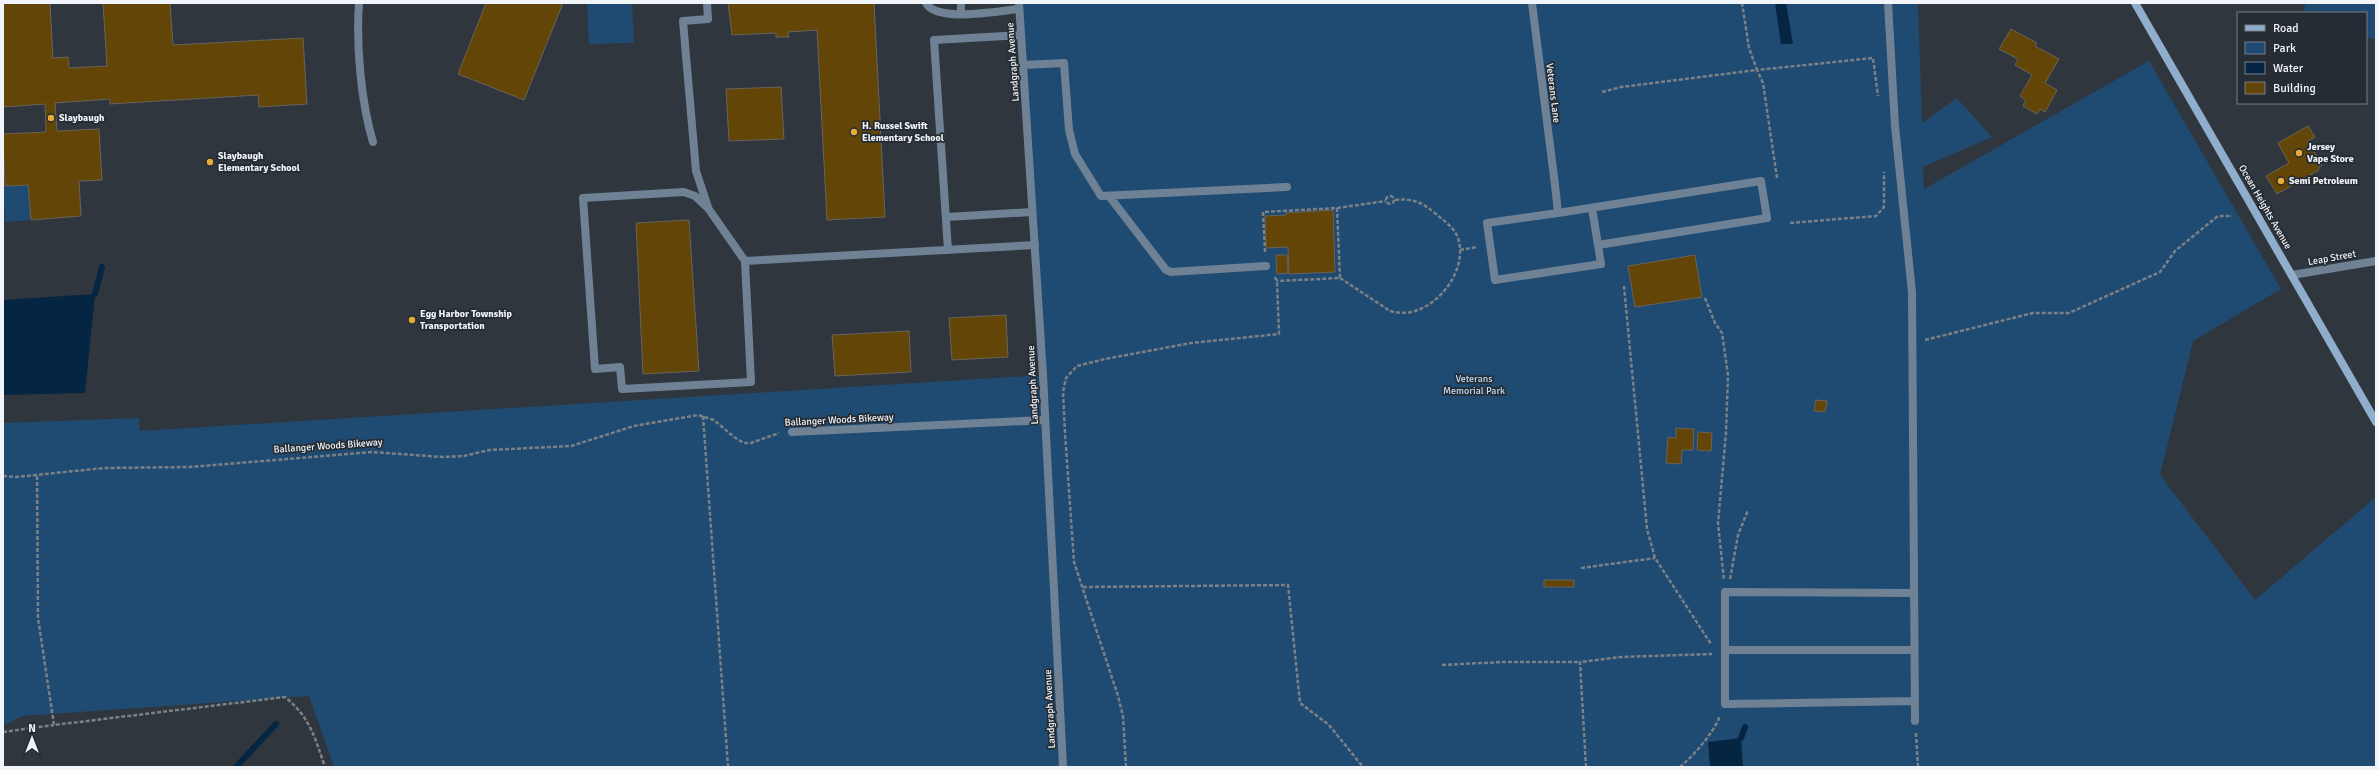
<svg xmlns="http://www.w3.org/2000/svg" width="2379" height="770" font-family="Signika,sans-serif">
  <rect width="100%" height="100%" fill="#2f363d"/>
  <path fill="#1f4a71" d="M587 3H632L634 43 589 44Z
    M1019 3H1918L1922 123 1957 98 1992 137 1923 167 1924 189 2149 61 2281 289 2193 341 2160 475 2255 600 2376 497V767H334L309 696 22 716 3 726V423L139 418 140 431 1043 375Z
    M2305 3H2376V40L2366 37V13H2304Z
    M28 185 31 220 5 222 3 186Z"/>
  <path fill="#042642" d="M1775 3H1786L1793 44H1781Z
    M95 294 85 393 3 395V300Z
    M1741 738 1743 767H1710L1708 742Z"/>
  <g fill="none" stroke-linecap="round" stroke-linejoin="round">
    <path stroke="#042642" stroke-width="6" d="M95 294 102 267
      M1741 738 1745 727
      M236 767 276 724"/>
  </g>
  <path fill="#634508" stroke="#69635a" d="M3 3H50L53 58 68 57 69 68 107 66 103 3H170L173 45 303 38 307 104 259 107 258 95 110 104V99L55 103 57 131 99 129 102 180 79 181 81 216 31 220 28 185 5 186 3 134 46 132 45 104 3 107Z
    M486 3H563L524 100 458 74Z
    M728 3H874L885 217 827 220 817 30 788 32 789 37H776V33L732 35Z
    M2011 29 2037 43 2035 46 2059 59 2045 83 2057 90 2045 112 2040 109 2037 114 2023 106 2026 100 2020 96 2032 75 2015 65 2018 59 1999 49Z
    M781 87 784 139 729 141 726 89Z
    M2308 126 2315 137 2308 141 2322 165 2318 168 2319 170 2277 194 2266 176 2289 163 2278 143Z
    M1333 210 1335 272 1289 274 1288 247 1266 248 1265 216 1286 215V213Z
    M689 220 699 371 643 374 636 223Z
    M1276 255H1287L1288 273 1277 274Z
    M1695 255 1702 297 1635 307 1628 266Z
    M1006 315 1008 357 952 360 949 318Z
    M909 331 911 372 835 376 832 335Z
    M1816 400 1827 401 1825 412 1814 411Z
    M1676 428 1694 429 1693 450H1682L1681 464 1666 463 1668 437 1676 438Z
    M1698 432 1712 433 1711 451 1697 450Z
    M1544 580H1574V587H1544Z"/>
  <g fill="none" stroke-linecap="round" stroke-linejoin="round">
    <path stroke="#7b8187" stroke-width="2.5" stroke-dasharray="4 2" stroke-linecap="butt" d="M1602 92 1621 87 1757 70 1749 48 1742 3
      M1777 178 1763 83 1757 70 1873 58 1878 96
      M1386 200a4 4 0 1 1 8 0a4 4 0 1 1-8 0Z
      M1337 208 1386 201
      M1790 223 1876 216 1884 207V172
      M1460 250 1477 247
      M1265 252 1263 212 1337 208 1340 278 1277 281
      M1340 278 1390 311C1429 323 1470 273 1458 238 1454 227 1444 221 1436 214 1422 202 1412 198 1394 200
      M1624 286 1647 529 1655 558 1711 644
      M1705 298 1715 323 1722 333 1728 375 1726 433 1718 523 1724 580
      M1925 340 2033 313H2069L2160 272 2175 251 2218 216H2232
      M703 416 728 767
      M3 476 16 477 104 468 190 467 372 452 442 457 464 456 489 450 571 446 634 426 698 415 714 420 734 437 744 443H751L779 433
      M37 476 38 618 54 725 285 697C310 717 315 738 325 767
      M1581 568 1655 558
      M1730 579 1738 535 1748 510
      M1083 587 1288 585 1300 703 1329 725 1363 767
      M1442 665 1503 662H1580
      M3 732 54 725
      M1916 733 1918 767
      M1126 767 1123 716 1118 696 1074 562 1065 433 1063 392 1066 378 1077 366 1105 359 1191 343 1279 334 1277 281 1274 276
      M1586 767 1580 662 1621 657 1712 654
      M1680 767C1695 754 1712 735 1720 716"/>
    <path stroke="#6f8295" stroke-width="8" d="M359 3C356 45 361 102 373 142
      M707 3 708 19 683 21 696 171 708 207
      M926 3C937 23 998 11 1019 9
      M961 3V14
      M1888 3 1895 126 1912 292 1915 721
      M1023 65 1064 63 1069 130 1075 154 1101 196 1287 187
      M1555 185 1558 213 1487 223 1495 280 1601 264 1598 245 1767 218 1761 181 1558 213
      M684 192 695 196 708 208 745 261 751 382 622 389 620 367 595 369 583 198Z
      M1109 196 1166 270 1171 272 1266 266
      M1592 208 1598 245
      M946 217 1032 212
      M948 250 934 40 1021 35
      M745 261 1035 245
      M1914 593 1725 592V704L1914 701
      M1725 650H1914"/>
    <path stroke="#6f8295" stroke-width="8" d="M1019 3 1043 375 1063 767
      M1532 3 1555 185
      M2292 275 2376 261
      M792 432 1045 420"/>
    <path stroke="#8faecc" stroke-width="8" d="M2135 3 2376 422"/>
  </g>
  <g fill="#e9ab38" stroke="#252c33" stroke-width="1.5">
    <circle cx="51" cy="118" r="4"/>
    <circle cx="854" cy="132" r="4"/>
    <circle cx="2299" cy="153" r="4"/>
    <circle cx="210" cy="162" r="4"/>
    <circle cx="2281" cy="181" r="4"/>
    <circle cx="412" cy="320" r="4"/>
  </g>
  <g text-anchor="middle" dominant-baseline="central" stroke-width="3.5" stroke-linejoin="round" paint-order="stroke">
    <g font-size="10" fill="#f1f5fa" stroke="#252c33">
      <text transform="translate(1013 62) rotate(-94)">Landgraph Avenue</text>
      <text transform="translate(1553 93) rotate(83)">Veterans Lane</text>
      <text transform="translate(2265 207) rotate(60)">Ocean Heights Avenue</text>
      <text transform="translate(2332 258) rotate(-10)">Leap Street</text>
      <text transform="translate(1033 385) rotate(-93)">Landgraph Avenue</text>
      <text transform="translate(839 420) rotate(-3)">Ballanger Woods Bikeway</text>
      <text transform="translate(328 446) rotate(-4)">Ballanger Woods Bikeway</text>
      <text transform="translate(1050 709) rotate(-93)">Landgraph Avenue</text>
    </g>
    <g font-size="10" font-weight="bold" fill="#f1f5fa" stroke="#252c33" text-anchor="start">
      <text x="59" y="118">Slaybaugh</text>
      <text x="862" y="126">H. Russel Swift<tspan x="862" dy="12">Elementary School</tspan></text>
      <text x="2307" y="147">Jersey<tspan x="2307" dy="12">Vape Store</tspan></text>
      <text x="218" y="156">Slaybaugh<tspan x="218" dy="12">Elementary School</tspan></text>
      <text x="2289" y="181">Semi Petroleum</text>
      <text x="420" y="314">Egg Harbor Township<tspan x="420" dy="12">Transportation</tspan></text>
    </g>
    <g font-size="10" fill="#c3dcf6" stroke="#252c33">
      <text x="1474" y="379">Veterans<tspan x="1474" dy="12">Memorial Park</tspan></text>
    </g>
  </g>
  <rect width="2379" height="770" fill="none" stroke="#f1f5fa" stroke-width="8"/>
  <rect x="2237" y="12" width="130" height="92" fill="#252c33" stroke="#777c83"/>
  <rect x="2245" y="25" width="20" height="6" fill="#8faecc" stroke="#777c83"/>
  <text x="2273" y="32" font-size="12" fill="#f1f5fa">Road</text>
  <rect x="2245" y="42" width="20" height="12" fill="#1f4a71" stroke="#777c83"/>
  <text x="2273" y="52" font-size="12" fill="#f1f5fa">Park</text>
  <rect x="2245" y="62" width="20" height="12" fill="#042642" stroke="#777c83"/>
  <text x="2273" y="72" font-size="12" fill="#f1f5fa">Water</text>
  <rect x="2245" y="82" width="20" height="12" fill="#634508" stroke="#777c83"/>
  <text x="2273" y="92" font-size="12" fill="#f1f5fa">Building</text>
  <g transform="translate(32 738)" stroke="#252c33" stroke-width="3" paint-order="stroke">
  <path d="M0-3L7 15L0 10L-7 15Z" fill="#f1f5fa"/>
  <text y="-6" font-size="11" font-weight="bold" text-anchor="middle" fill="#f1f5fa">N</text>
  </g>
</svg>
